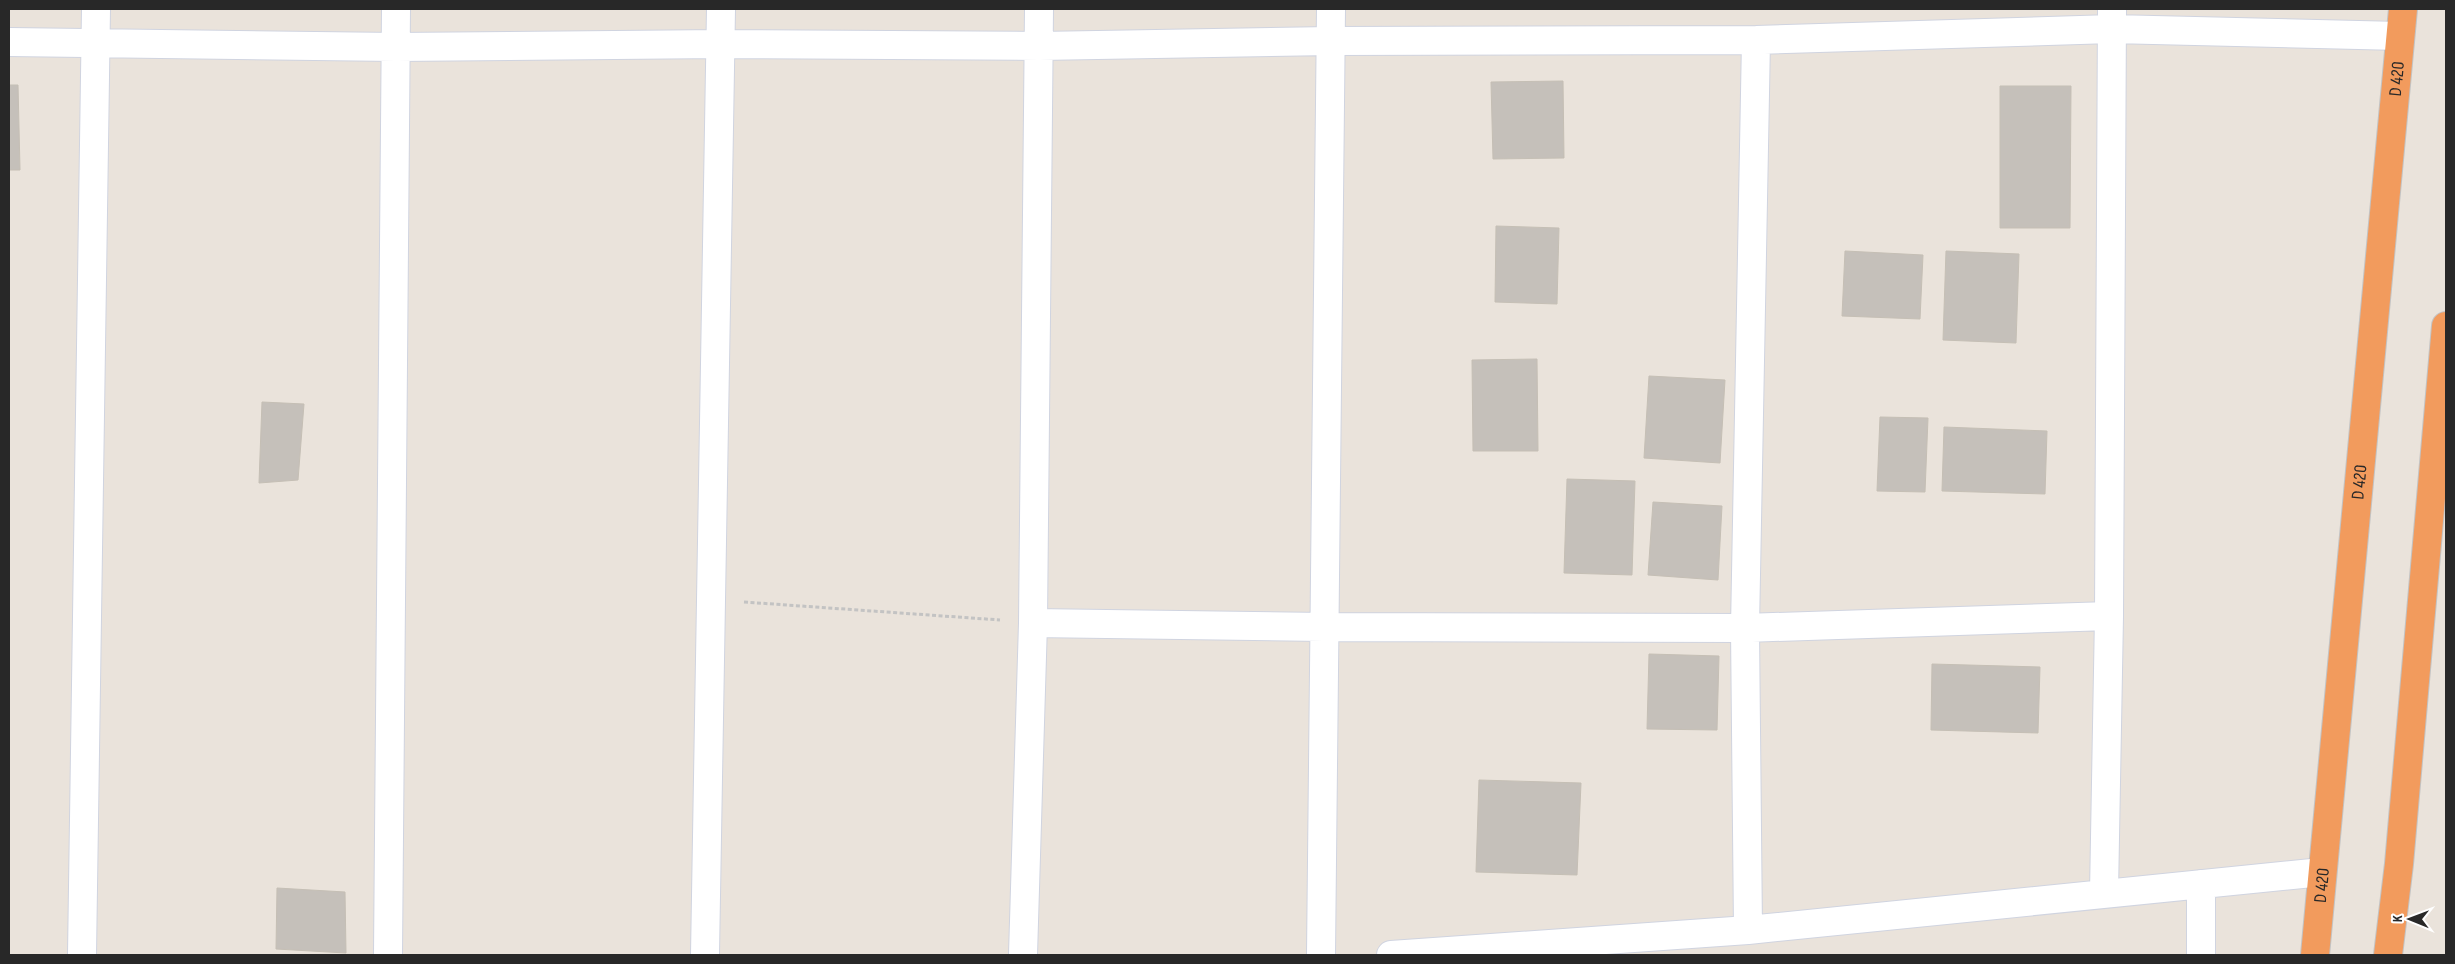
<svg xmlns="http://www.w3.org/2000/svg" width="2455" height="964" font-family="'Sofia Sans Condensed',sans-serif">
  <rect width="100%" height="100%" fill="#eae3db"/>
  <path fill="#c5c0ba" stroke="#c5bfb5" d="M1563 81 1564 158 1493 159 1491 82Z
    M9 85H18L20 170H9Z
    M2000 86H2071L2070 228H2000Z
    M1496 226 1559 228 1557 304 1495 302Z
    M1845 251 1923 255 1920 319 1842 316Z
    M1946 251 2019 254 2016 343 1943 340Z
    M1537 359 1538 451H1473L1472 360Z
    M1649 376 1725 380 1720 463 1644 458Z
    M262 402 304 404 298 480 259 483Z
    M1880 417 1928 418 1925 492 1877 491Z
    M1944 427 2047 431 2045 494 1942 491Z
    M1567 479 1635 481 1632 575 1564 573Z
    M1653 502 1722 506 1718 580 1648 575Z
    M1649 654 1719 656 1717 730 1647 729Z
    M1932 664 2040 667 2038 733 1931 730Z
    M1479 780 1581 783 1577 875 1476 872Z
    M277 888 345 892 346 953 276 949Z"/>
  <g fill="none" stroke-linecap="round" stroke-linejoin="round">
    <defs>
      <path id="minor" d="M9 42 396 47 721 44 1039 46 1331 41 1756 40 2112 29 2400 36
        M1033 623 1324 627 1745 628 2109 616
        M2201 884V955
        M2104 893 2109 616 2112 9
        M1748 930 1745 628 1756 40
        M82 955 96 9
        M388 955 396 9
        M705 955 721 9
        M1023 955 1033 623 1039 9
        M1321 955 1331 9
        M1391 955 1748 930 2322 872"/>
      <g id="highway">
        <path id="s1" d="M2315 955 2403 9"/>
        <path d="M2388 955 2399 864 2446 326"/>
      </g>
    </defs>
    <use href="#minor" stroke="#d0d4e0" stroke-width="30"/>
    <use href="#highway" stroke="#c3c3c3" stroke-width="30"/>
    <path stroke="#c3c3c3" stroke-width="3" stroke-dasharray="4 2.5" stroke-linecap="butt" d="M744 602 1000 620"/>
    <use href="#minor" stroke="#fff" stroke-width="28"/>
    <use href="#highway" stroke="#f29b5d" stroke-width="28"/>
  </g>
  <g text-anchor="middle" dominant-baseline="central" stroke-width="5" stroke-linejoin="round" paint-order="stroke">
    <g font-size="18" fill="#282828" stroke="#fff">
      <text stroke="none"><textPath href="#s1" startOffset="880">D 420</textPath></text>
      <text stroke="none"><textPath href="#s1" startOffset="475">D 420</textPath></text>
      <text stroke="none"><textPath href="#s1" startOffset="70">D 420</textPath></text>
    </g>
  </g>
  <rect width="2455" height="964" fill="none" stroke="#282828" stroke-width="20"/>
  <g transform="translate(2410 919) rotate(271)" stroke="#ffffff" stroke-width="4" paint-order="stroke">
  <path d="M0-4L9 19L0 12L-9 19Z" fill="#282828"/>
  <text y="-8" font-size="14" font-weight="bold" text-anchor="middle" fill="#282828">K</text>
  </g>
</svg>
